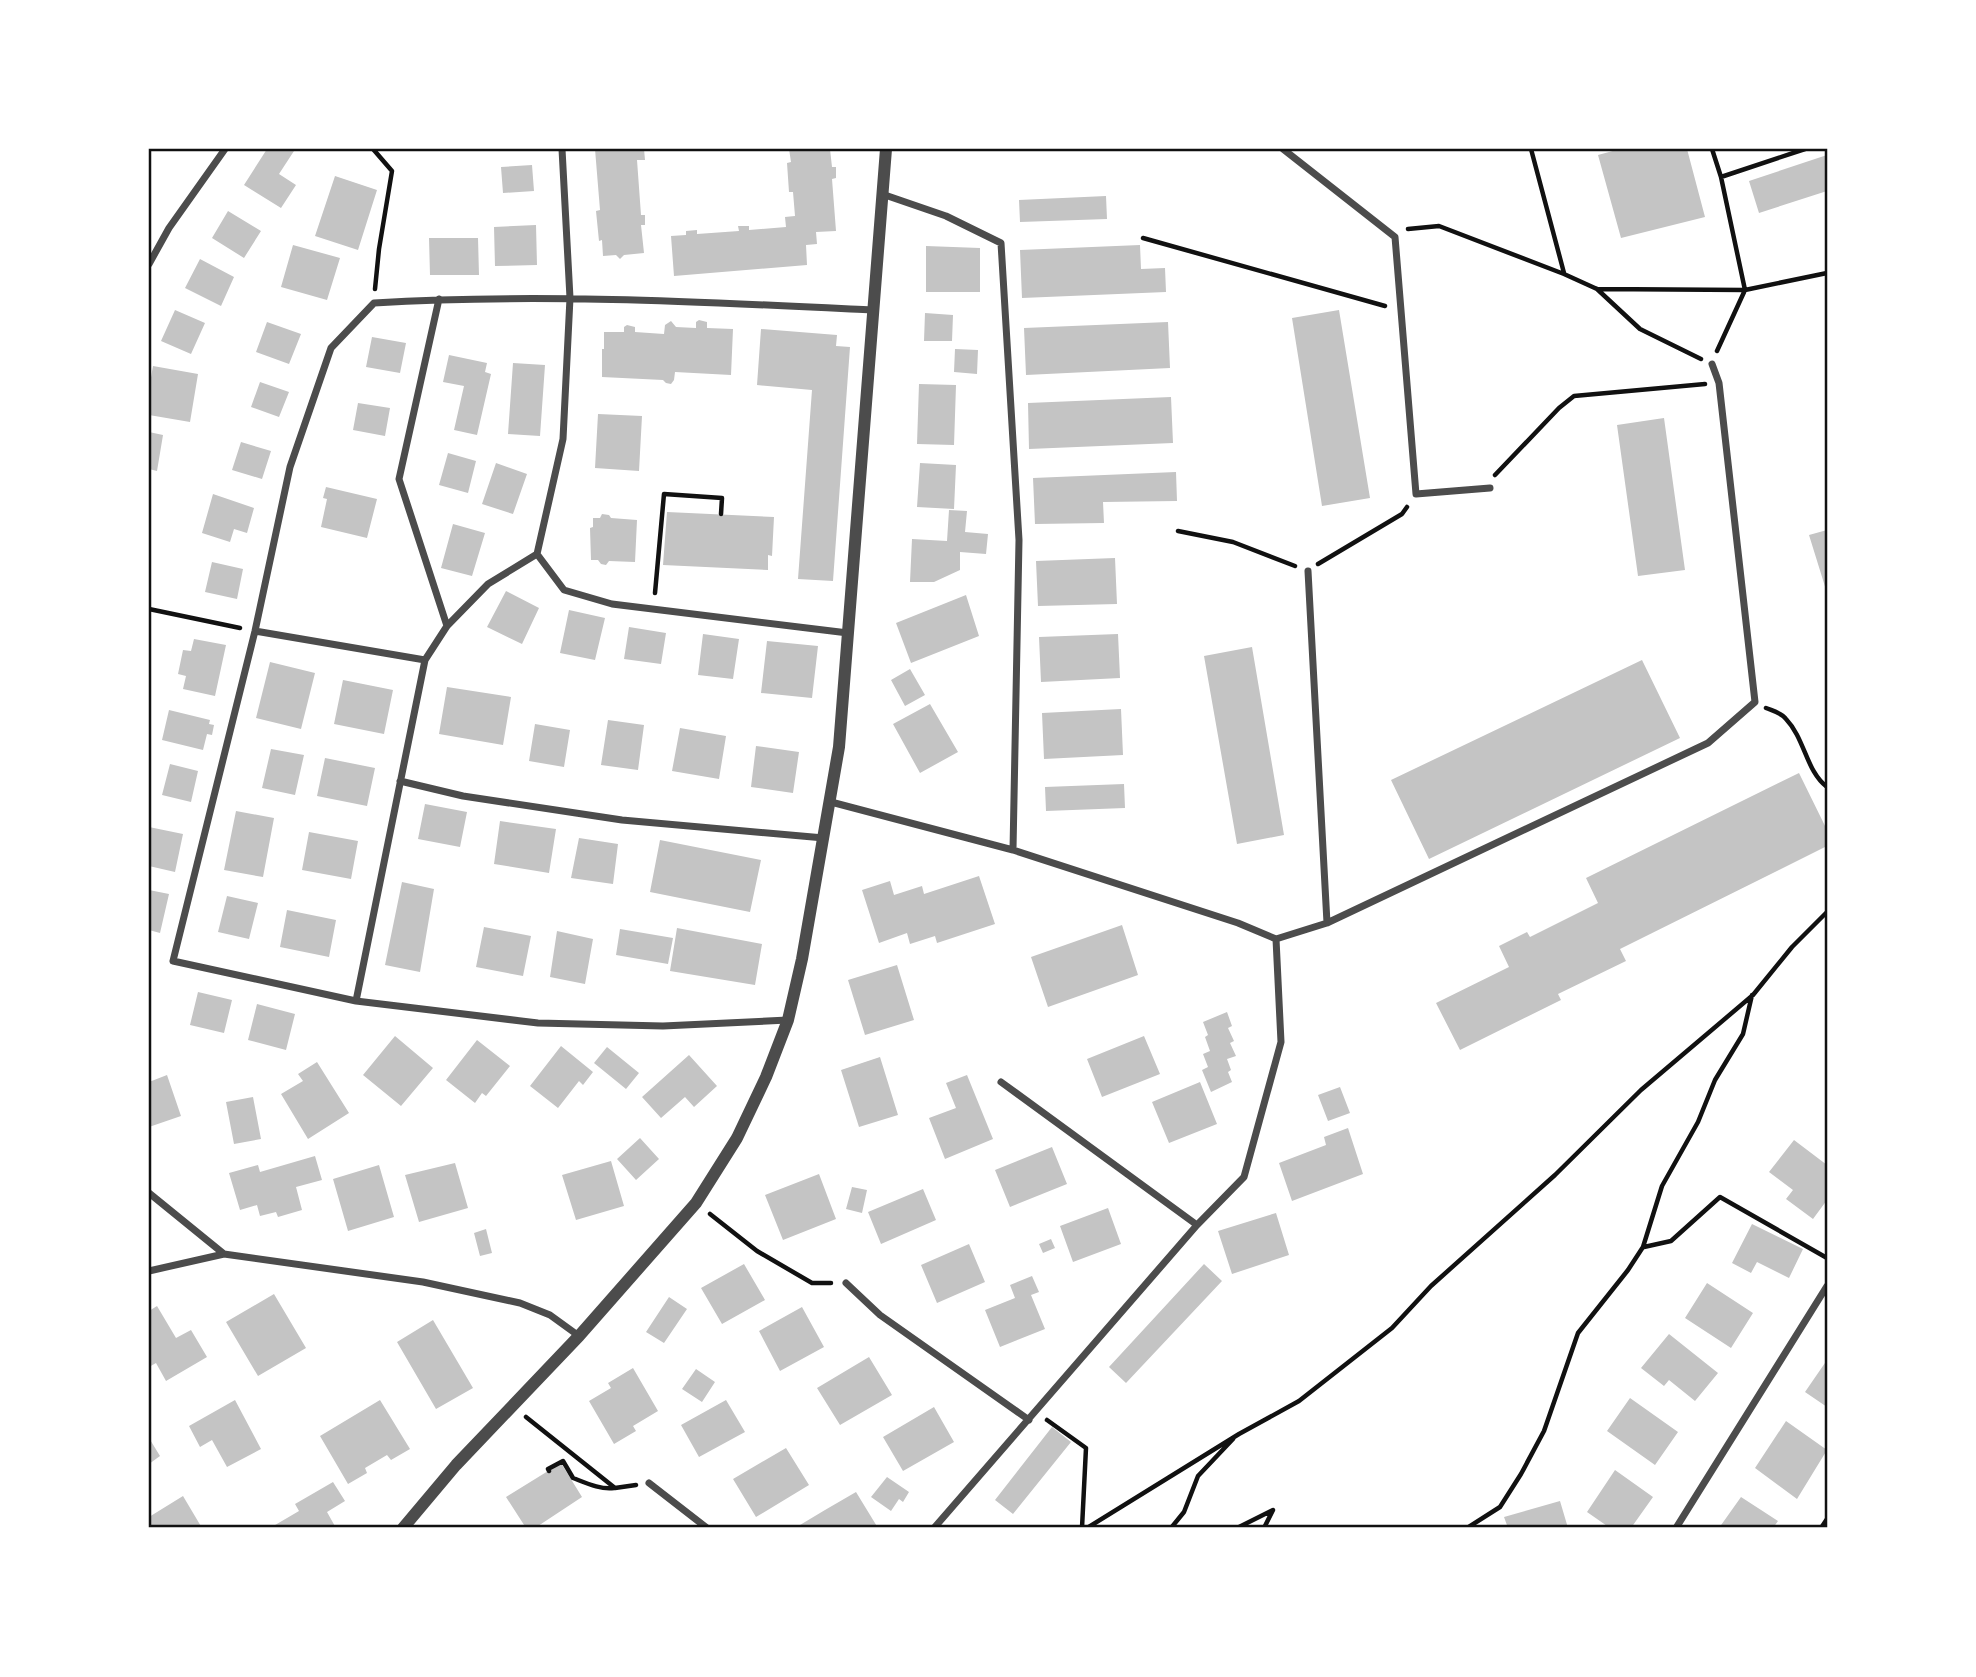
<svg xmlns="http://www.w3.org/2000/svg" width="1976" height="1677" font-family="Commissioner,sans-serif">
  <rect width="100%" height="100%" fill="#fff"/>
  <path fill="#c4c4c4" d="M267 149 294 151 279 174 296 185 281 208 244 185Z
    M595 149H644L645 160H637L641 215H645V225H641L644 253 624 255 620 259 616 255 603 256 602 240 599 241 596 211 600 210Z
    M789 149H830L832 167H836V178L832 179 836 231 816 232 817 244 806 245 807 265 674 276 671 236 686 235V231L697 230V234L739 231 738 226H749V230L786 227 785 217 795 216 793 192H789L787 163 791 162Z
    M1620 149H1687L1705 217 1621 238 1598 155Z
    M1827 155V191L1759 213 1749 181Z
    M532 165 534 191 503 193 501 167Z
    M335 176 377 190 358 250 315 236Z
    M1106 196 1107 219 1020 222 1019 200Z
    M228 211 261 231 244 258 212 238Z
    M536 225 537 265 495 266 494 227Z
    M429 238H478L479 275H430Z
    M293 245 340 258 327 300 281 287Z
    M1140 245 1141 269 1165 268 1166 292 1022 298 1020 250Z
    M926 246 980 248V292H926Z
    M200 259 234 277 221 306 185 288Z
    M175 310 205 323 191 354 161 341Z
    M1339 310 1370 498 1322 506 1292 318Z
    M925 313 953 315 952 341H924Z
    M699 320 707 322V328L733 329 731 375 675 372 674 380 671 384 666 383 663 380 602 377V349H604V332H624V327L627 325 635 327V332L664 334 665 325 671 321 676 327 696 328V322Z
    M267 322 301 334 289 364 256 352Z
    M1168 322 1170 368 1026 375 1024 328Z
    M761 329 837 335 836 346 850 347 833 581 798 579 812 390 757 385Z
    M372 337 406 343 400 373 366 367Z
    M955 349 978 350 977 374 954 372Z
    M449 355 487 363 485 372 491 374 477 435 454 430 464 386 443 382Z
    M513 363 545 365 540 436 508 434Z
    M153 366 198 374 190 422 149 415V389Z
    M260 382 289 392 279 417 251 407Z
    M919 384 956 385 954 445 917 444Z
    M1171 397 1173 443 1029 449 1028 403Z
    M358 403 390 408 385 436 353 430Z
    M598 414 642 416 639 471 595 468Z
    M1664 418 1685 570 1638 576 1617 425Z
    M149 432 163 435 157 471 149 469Z
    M241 442 271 451 262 479 232 470Z
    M448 453 476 461 468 493 439 485Z
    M496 463 527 474 513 514 482 504Z
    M920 463 956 465 954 509 917 507Z
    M1176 472 1177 501 1103 502 1104 523 1035 524 1033 478Z
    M326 487 377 499 367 538 321 527 327 499 323 498Z
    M213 494 254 508 247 533 234 529 230 542 202 533Z
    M949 510 967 511 965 532 988 534 986 554 960 552V570L934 582H910L912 539 947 541Z
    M667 512 774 517 772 556 768 555V570L663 565Z
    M602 514 609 515 611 518 637 520 635 562 609 561 606 565 601 564 598 560H591L590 528 593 527V518H600Z
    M453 524 485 533 472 576 441 568Z
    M1827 530V593L1809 535Z
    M1115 558 1117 604 1038 606 1036 561Z
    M212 562 243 569 237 599 205 592Z
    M506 591 539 608 522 644 487 627Z
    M966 595 979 636 911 663 896 623Z
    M569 610 605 618 595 660 560 653Z
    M629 627 666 633 661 664 624 659Z
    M703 634 739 639 733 679 698 675Z
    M1118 634 1120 678 1041 682 1039 637Z
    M194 639 226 645 215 696 183 689 186 676 178 674 183 650 191 651Z
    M767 641 818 646 812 698 761 693Z
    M1252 647 1284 835 1237 844 1204 656Z
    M1642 660 1680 738 1429 859 1391 780Z
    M270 662 315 673 301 729 256 718Z
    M910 669 925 695 905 706 891 680Z
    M343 680 393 690 384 734 334 724Z
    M447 687 511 697 503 745 439 734Z
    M930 704 958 752 920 773 893 724Z
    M1121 709 1123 755 1044 759 1042 713Z
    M169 710 210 720 209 724 214 725 212 735 207 734 203 750 162 740Z
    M608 720 644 725 638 770 601 765Z
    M535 724 570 730 564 767 529 761Z
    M680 728 726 736 719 779 672 771Z
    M756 746 799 752 793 793 751 787Z
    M271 749 304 755 295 795 262 788Z
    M325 758 375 768 367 806 317 796Z
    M170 764 198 771 191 802 162 795Z
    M1799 773 1827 830V846L1620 949 1626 961 1558 994 1561 1000 1460 1050 1436 1003 1509 967 1499 946 1527 932 1530 937 1598 903 1586 878Z
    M1124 784 1125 808 1046 811 1045 787Z
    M425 804 467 812 460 847 418 839Z
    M236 811 274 818 263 877 224 870Z
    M500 821 556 829 549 873 494 864Z
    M149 827 183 834 175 872 149 866Z
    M309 832 358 841 351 879 302 870Z
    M579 838 618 844 613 884 571 878Z
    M660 840 761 860 750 912 650 892Z
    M979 876 995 924 937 943 935 936 910 944 907 933 879 943 862 890 890 881 894 895 922 886 924 894Z
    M402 882 434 889 420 972 385 965Z
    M149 890 169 894 160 933 149 930Z
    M227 896 258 903 249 939 218 932Z
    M287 910 336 920 329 957 280 947Z
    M1122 925 1138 975 1048 1007 1031 957Z
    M484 927 531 936 523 976 476 967Z
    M677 928 762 944 755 985 670 971Z
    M620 929 673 938 668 964 616 955Z
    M557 931 593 939 585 984 550 977Z
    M897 965 914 1020 865 1035 848 980Z
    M198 992 232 1000 224 1033 190 1025Z
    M257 1004 295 1014 286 1050 248 1040Z
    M1227 1012 1232 1026 1228 1028 1234 1041 1230 1043 1236 1056 1227 1059 1231 1070 1228 1072 1232 1082 1211 1092 1202 1070 1208 1067 1203 1054 1210 1051 1205 1037 1208 1035 1203 1022Z
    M395 1036 433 1068 401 1106 363 1075Z
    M1144 1036 1160 1074 1102 1097 1087 1059Z
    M477 1040 510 1066 486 1096 482 1093 475 1103 446 1080Z
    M561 1046 593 1072 583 1085 579 1081 558 1108 530 1086Z
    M607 1047 639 1073 626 1089 594 1063Z
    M689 1055 717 1086 694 1107 685 1097 661 1118 642 1097Z
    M880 1057 898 1115 859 1127 841 1070Z
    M317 1062 349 1113 308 1139 281 1094 303 1081 298 1074Z
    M167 1075 181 1116 149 1127V1082Z
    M967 1075 993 1139 945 1159 929 1118 956 1108 946 1083Z
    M1200 1082 1217 1124 1169 1143 1152 1102Z
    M1340 1087 1350 1113 1328 1121 1318 1095Z
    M253 1097 261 1139 234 1144 226 1102Z
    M1348 1128 1363 1174 1292 1201 1279 1163 1326 1145 1324 1137Z
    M640 1138 659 1159 636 1180 617 1159Z
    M1794 1140 1827 1165V1200L1813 1219 1786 1199 1793 1190 1769 1172Z
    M1052 1147 1067 1184 1010 1207 995 1170Z
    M315 1156 322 1180 296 1187 302 1210 278 1217 276 1212 260 1216 257 1205 240 1210 229 1173 258 1165 260 1172Z
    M611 1161 624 1206 576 1220 562 1175Z
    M455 1163 468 1208 419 1222 405 1175Z
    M379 1165 394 1217 348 1231 333 1179Z
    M819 1174 836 1219 783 1240 765 1195Z
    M852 1187 867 1190 862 1213 846 1209Z
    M923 1189 936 1220 881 1244 868 1212Z
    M1108 1208 1121 1244 1073 1262 1060 1226Z
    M1276 1213 1289 1255 1232 1274 1218 1231Z
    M1752 1224 1803 1249 1789 1278 1757 1262 1751 1273 1732 1263Z
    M486 1229 492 1253 480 1256 474 1233Z
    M1051 1239 1055 1248 1043 1253 1039 1244Z
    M969 1244 985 1282 937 1303 921 1265Z
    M744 1264 765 1300 722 1324 701 1288Z
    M1204 1264 1222 1281 1126 1383 1109 1367Z
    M1032 1276 1039 1292 1031 1295 1045 1329 1000 1347 985 1310 1015 1298 1010 1285Z
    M1707 1283 1753 1313 1731 1348 1685 1318Z
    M274 1294 306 1348 258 1376 226 1322Z
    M669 1297 687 1309 664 1343 646 1332Z
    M157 1306 176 1338 191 1330 207 1357 166 1381 156 1363 149 1367V1311Z
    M802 1307 824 1347 780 1371 759 1331Z
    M433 1320 473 1388 436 1409 397 1342Z
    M1669 1334 1718 1373 1695 1401 1669 1380 1664 1386 1641 1368Z
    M869 1357 892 1395 840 1425 817 1388Z
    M1827 1360V1407L1805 1392Z
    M633 1368 658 1411 633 1426 636 1431 614 1444 589 1401 611 1388 608 1383Z
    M696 1369 715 1382 702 1402 682 1389Z
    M1630 1398 1678 1432 1655 1465 1607 1431Z
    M235 1400 261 1449 227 1467 212 1440 200 1447 189 1426Z
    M380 1400 410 1449 391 1460 387 1455 365 1468 367 1473 348 1484 320 1436Z
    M726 1400 745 1432 699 1457 681 1425Z
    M934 1407 954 1442 903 1471 883 1437Z
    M1786 1421 1827 1450 1797 1499 1755 1468Z
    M1052 1427 1071 1442 1013 1514 995 1500Z
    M149 1438 160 1456 149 1464Z
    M786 1448 809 1485 756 1517 733 1479Z
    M561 1463 582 1497 535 1528H526L506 1497Z
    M1615 1470 1653 1497 1631 1528H1610L1587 1512Z
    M887 1477 909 1492 903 1502 899 1499 891 1511 871 1497Z
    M333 1482 345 1501 327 1512 336 1528H270L299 1511 295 1504Z
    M856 1492 878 1528H795L825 1510Z
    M183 1496 202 1528H149V1517Z
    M1741 1497 1778 1521 1773 1528H1719Z
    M1560 1501 1568 1528H1508L1504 1517Z"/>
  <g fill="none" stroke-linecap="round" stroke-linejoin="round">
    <path stroke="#111" stroke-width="4.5" d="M373 149 392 171 379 249 375 289
      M1531 149 1564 273
      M1712 149 1721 177 1745 290 1717 351
      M1721 177 1805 149
      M1408 229 1439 226 1564 274 1597 289 1745 290 1827 273
      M1143 238 1385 306
      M1597 289 1640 329 1701 359
      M1495 475 1559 408 1574 396 1705 384
      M1178 531 1233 542 1295 566
      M1318 564 1402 514 1407 507
      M655 593 664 494 722 498 721 514
      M149 609 240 628
      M1766 708C1773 711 1782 713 1786 719 1805 739 1806 771 1827 787
      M710 1214 757 1251 812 1283H831
      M1644 1247 1671 1241 1720 1197 1827 1258
      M526 1417 615 1488 636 1485
      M1047 1420 1086 1448 1082 1528
      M549 1471 548 1469 563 1461 573 1478C586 1483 601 1490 614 1488
      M1087 1528 1239 1434 1299 1401 1392 1328 1431 1286 1555 1175 1641 1090 1753 995 1792 947 1827 912
      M1171 1528 1184 1512 1198 1476 1233 1439
      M1237 1528 1273 1510 1264 1528
      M1467 1528 1500 1507 1521 1474 1544 1431 1578 1333 1628 1270 1643 1247 1662 1186 1698 1122 1715 1080 1743 1034 1752 995
      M1821 1528 1827 1519"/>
    <path stroke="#4c4c4c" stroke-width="7" d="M1283 149 1395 237 1416 494 1490 488
      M882 194 946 216 1001 243 1019 540 1013 850
      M149 264 169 228 225 149
      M439 299 399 479 447 626
      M537 554 564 590 612 604 848 633
      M1308 571 1327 923
      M255 631 425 660
      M400 781 463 796 622 820 824 838
      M831 802 1013 850 1238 923 1276 939 1327 923 1708 743 1755 702 1719 383 1712 364
      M356 1001 425 660 447 626 488 584 537 554 563 439 570 298 562 149
      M788 1020 663 1026 538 1023 356 1001 173 961 255 631 290 467 331 348 374 303C539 293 707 302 872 310
      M1001 1082 1197 1225
      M149 1193 224 1254
      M149 1271 224 1254 423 1282 520 1303 550 1315 579 1336
      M846 1283 880 1315 1029 1420
      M649 1483 707 1528
      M934 1528 1197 1225 1244 1177 1281 1042 1276 939
      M1676 1528 1827 1286"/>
    <path stroke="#4c4c4c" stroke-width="12" d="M403 1528 456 1465 579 1336 696 1203 737 1138 766 1077 788 1020 802 959 839 747 886 149"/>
  </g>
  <rect width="1976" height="1677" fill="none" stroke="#ffffff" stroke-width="301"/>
  <rect x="150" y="150" width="1676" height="1376" fill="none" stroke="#111" stroke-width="2.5"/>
</svg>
